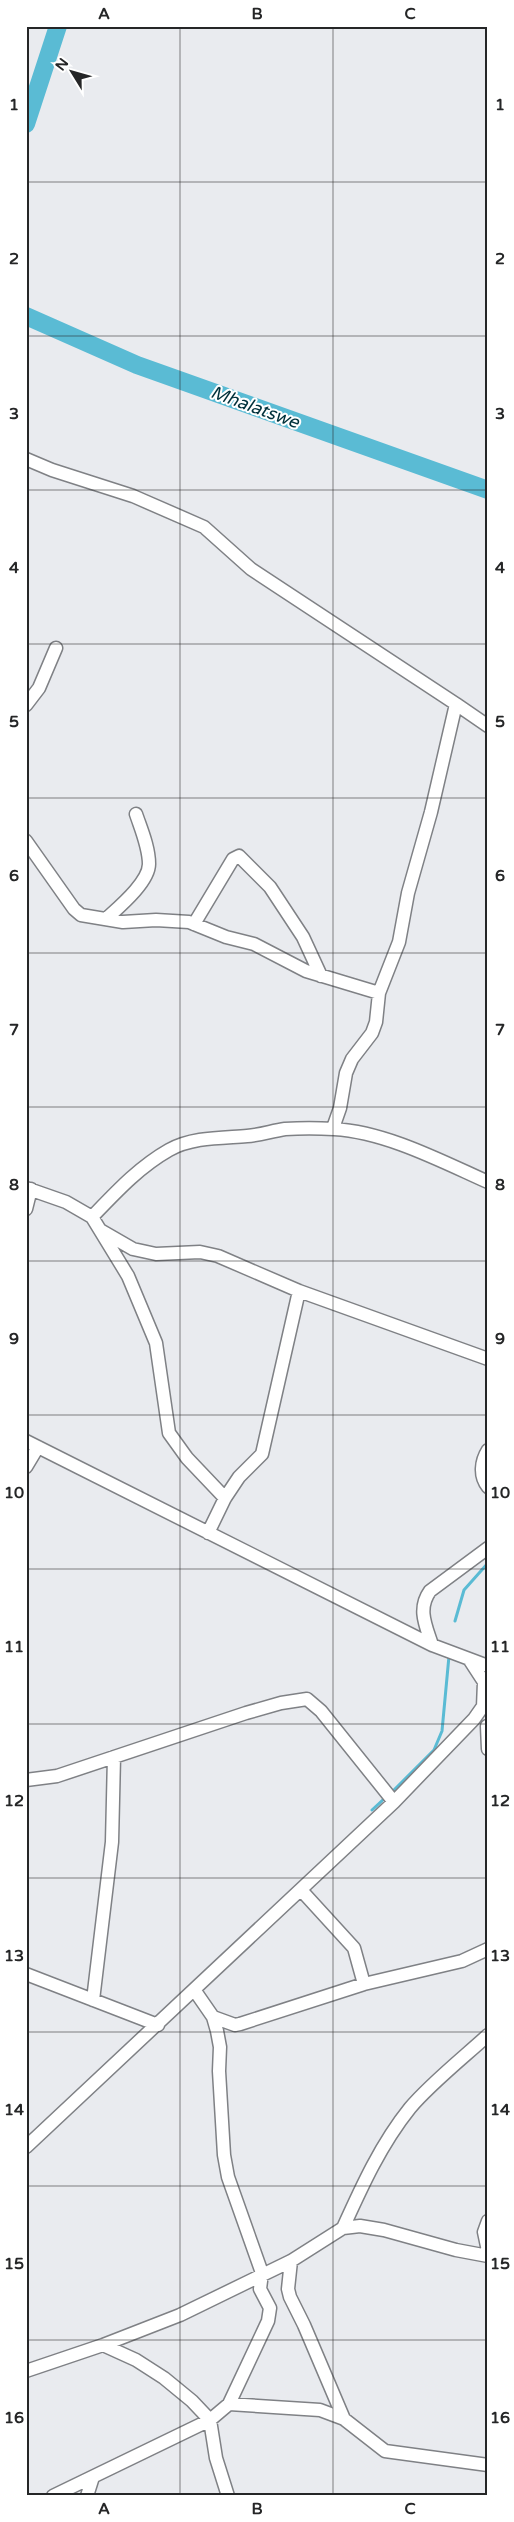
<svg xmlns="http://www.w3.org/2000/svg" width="514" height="2522" font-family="'Varela Round',sans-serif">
  <rect width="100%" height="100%" fill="#e9ebef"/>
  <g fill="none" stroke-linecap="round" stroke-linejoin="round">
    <path stroke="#5abbd4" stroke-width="3" d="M455 1621 464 1590 488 1563
      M391 1793 434 1750 442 1731 449 1656
      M372 1810 386 1797"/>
    <path stroke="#5abbd4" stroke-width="18" d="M26 124 58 26
      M26 316 137 365 488 490"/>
    <defs>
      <path id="minor" d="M26 459 52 470 133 496 204 527 251 569 456 704 431 812 408 893 399 942 379 993 376 1022 372 1033 352 1059 346 1073 340 1108 333 1128
        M456 704 488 726
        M26 705 39 688 56 648
        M26 841 74 909 81 915 123 922 156 920 189 922 226 937 254 944 306 971 379 993
        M106 919C119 907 149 882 149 864 149 847 141 829 136 814
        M194 924 233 859 239 856 270 887 303 937 321 976
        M26 1188 66 1202 92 1217 128 1276 156 1343 169 1433 187 1458 225 1498
        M26 1209 31 1189
        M92 1217C116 1192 139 1167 169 1150 192 1137 222 1138 247 1136 260 1135 272 1131 285 1129 300 1128 318 1128 334 1129 386 1132 441 1161 488 1182
        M100 1230 133 1249 156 1254 200 1252 218 1256 299 1291 488 1359
        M26 1441 432 1645 488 1666
        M488 1450C481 1461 479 1476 488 1487
        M26 1467 38 1447
        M208 1533 225 1498 239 1477 262 1454 299 1291
        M432 1645C426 1626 417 1609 430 1591L488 1548
        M469 1659 484 1682 483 1707
        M487 1726 488 1749
        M26 1780 57 1776 246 1713 281 1703 307 1699 321 1711 394 1802
        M301 1890 354 1948 364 1984
        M26 1974 158 2025
        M93 2000 112 1842 114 1757
        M213 2017 235 2025 240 2024 364 1984 462 1961 488 1949
        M26 2147 394 1802 474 1719 488 1699
        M488 2221 484 2232 488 2251
        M343 2228C362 2186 381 2144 410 2108 430 2084 464 2057 488 2035
        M291 2261 288 2289 290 2297 304 2325 344 2419
        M103 2345 136 2360 164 2378 192 2401 210 2420 216 2458 228 2496
        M26 2371 103 2345 180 2315 291 2261 343 2228 360 2226 384 2230 456 2250 488 2256
        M229 2404 320 2410 344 2419 385 2451 488 2465
        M53 2496 210 2420 229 2404 268 2321 270 2308 260 2289 262 2273 228 2177 224 2155 219 2071 220 2047 217 2031 213 2017 195 1991
        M87 2496 93 2477"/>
    </defs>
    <use href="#minor" stroke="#7f8185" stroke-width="15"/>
    <use href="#minor" stroke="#fff" stroke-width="12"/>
  </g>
  <path fill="none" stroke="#252627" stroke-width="1" stroke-opacity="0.55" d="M180 26V2496M333 26V2496M26 182H488M26 336H488M26 490H488M26 644H488M26 798H488M26 953H488M26 1107H488M26 1261H488M26 1415H488M26 1569H488M26 1724H488M26 1878H488M26 2032H488M26 2186H488M26 2340H488"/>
  <g text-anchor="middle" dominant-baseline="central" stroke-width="4" stroke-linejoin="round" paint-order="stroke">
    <g font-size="18" font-style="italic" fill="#01313b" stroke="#fff">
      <text transform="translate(255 407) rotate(20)">Mhalatswe</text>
    </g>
  </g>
  <rect width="514" height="2522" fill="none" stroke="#ffffff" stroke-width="55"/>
  <g transform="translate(72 72) rotate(307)" stroke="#ffffff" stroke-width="4" paint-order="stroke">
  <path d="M0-4L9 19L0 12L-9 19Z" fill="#252627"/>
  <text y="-8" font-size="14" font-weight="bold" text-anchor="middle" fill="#252627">N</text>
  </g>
  <rect x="28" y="28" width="458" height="2466" fill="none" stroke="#252627" stroke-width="2"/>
  <g font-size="16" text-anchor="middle" font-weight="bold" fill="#252627">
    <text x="104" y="19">A</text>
    <text x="257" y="19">B</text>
    <text x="410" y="19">C</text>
    <text x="14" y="110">1</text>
    <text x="500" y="110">1</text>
    <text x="14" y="264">2</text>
    <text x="500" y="264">2</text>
    <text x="14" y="419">3</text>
    <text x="500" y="419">3</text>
    <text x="14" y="573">4</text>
    <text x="500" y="573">4</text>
    <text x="14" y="727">5</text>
    <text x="500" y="727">5</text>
    <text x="14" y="881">6</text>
    <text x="500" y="881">6</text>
    <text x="14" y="1035">7</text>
    <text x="500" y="1035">7</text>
    <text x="14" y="1190">8</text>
    <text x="500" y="1190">8</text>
    <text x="14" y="1344">9</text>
    <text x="500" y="1344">9</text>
    <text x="14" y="1498">10</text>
    <text x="500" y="1498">10</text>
    <text x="14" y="1652">11</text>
    <text x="500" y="1652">11</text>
    <text x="14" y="1806">12</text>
    <text x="500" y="1806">12</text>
    <text x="14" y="1961">13</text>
    <text x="500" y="1961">13</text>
    <text x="14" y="2115">14</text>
    <text x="500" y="2115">14</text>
    <text x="14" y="2269">15</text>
    <text x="500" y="2269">15</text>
    <text x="14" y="2423">16</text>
    <text x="500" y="2423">16</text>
    <text x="104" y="2514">A</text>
    <text x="257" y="2514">B</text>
    <text x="410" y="2514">C</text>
  </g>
</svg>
